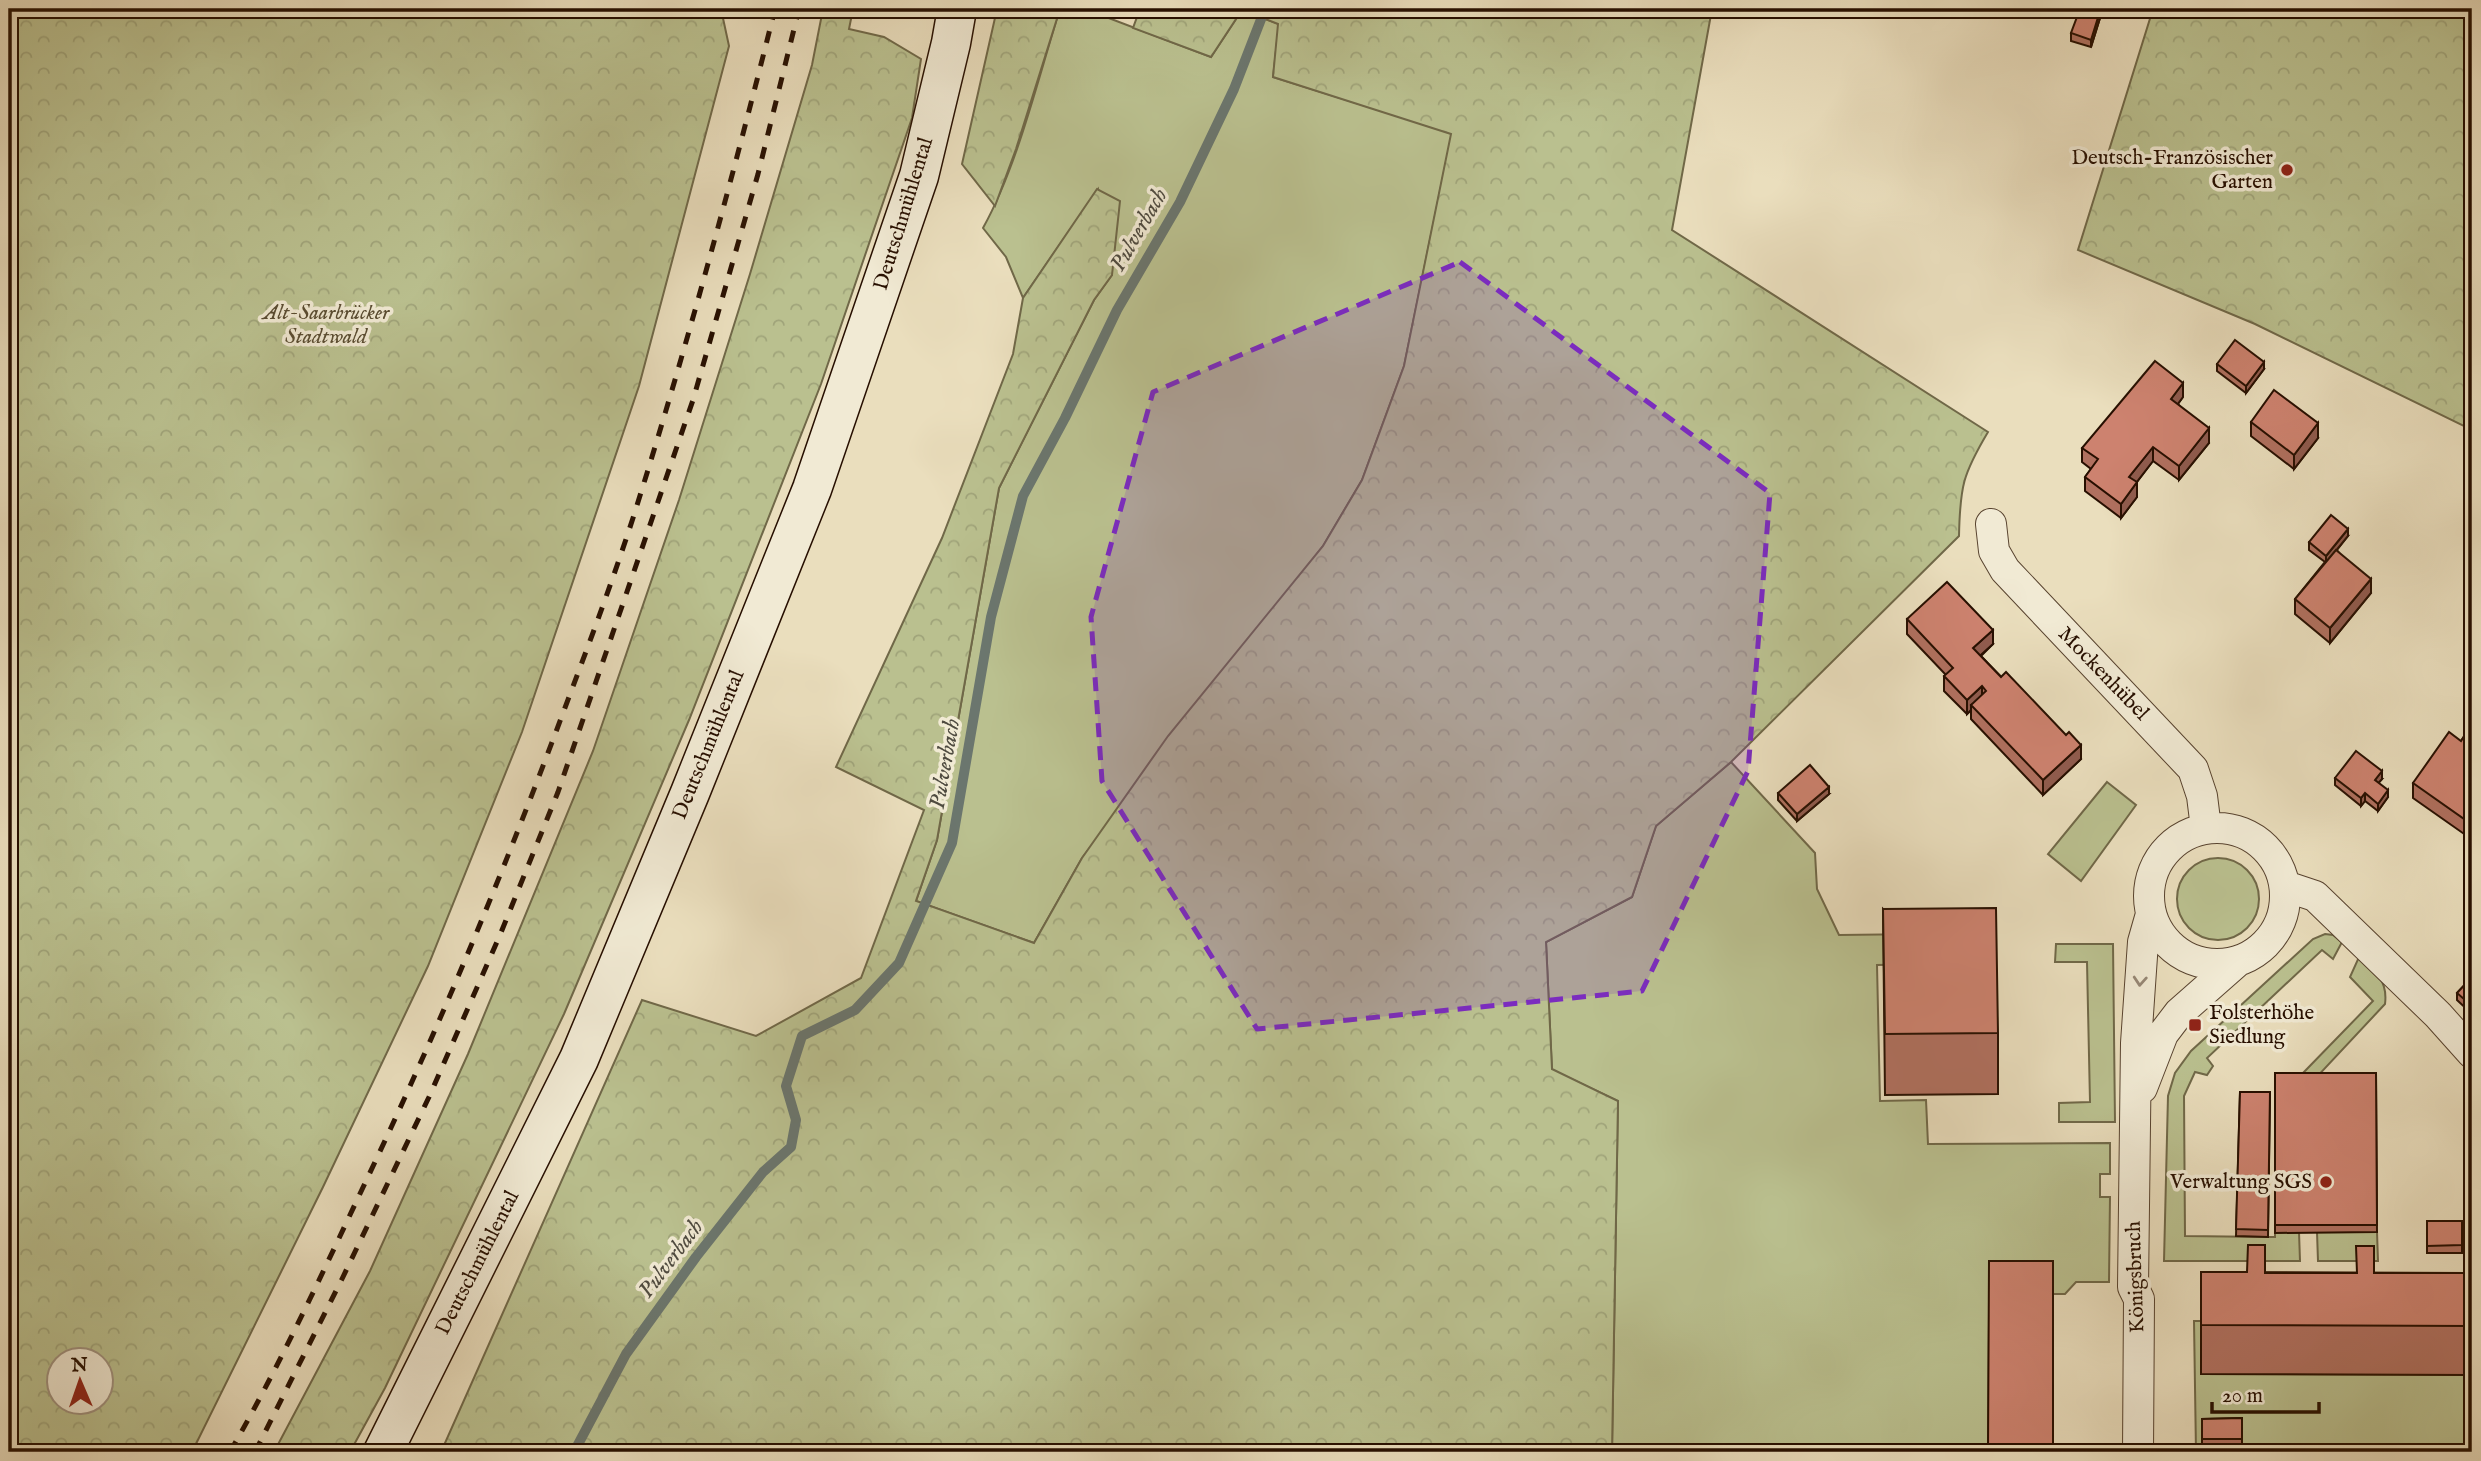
<svg xmlns="http://www.w3.org/2000/svg" width="2481" height="1461" font-family="'IM FELL English',serif">
  <defs>
    <pattern id="forest-crowns" width="20" height="18" patternUnits="userSpaceOnUse" patternTransform="scale(1.75)"><rect width="20" height="18" fill="#bac08f"/><path d="M2 6a3 3 0 1 1 6 0M12 15a3 3 0 1 1 6 0" fill="none" stroke="#a0a47a"/></pattern>
  </defs>
  <rect width="100%" height="100%" fill="#eadebd"/>
  <filter id="stains"><feTurbulence type="fractalNoise" baseFrequency=".00286" numOctaves="4"/><feColorMatrix values="0 0 0 0 .2 0 0 0 0 .09 0 0 0 0 .02 0 0 0 .5 -.17"/></filter>
  <radialGradient id="worn" r=".72"><stop offset=".6" stop-color="#630" stop-opacity="0"/><stop offset="1" stop-color="#630" stop-opacity=".3"/></radialGradient>
  <path fill="#bac08f" stroke="#706848" stroke-width="2" d="M1060 9H1085L1211 57 1242 10 1279 24 1273 77 1452 133 1404 366 1362 480 1323 546 1082 858 1034 943 916 901 937 840 999 488 1094 300 1112 275 1098 189 1023 298 1006 257 983 228C1018 165 1038 78 1060 9Z
    M1731 762 1815 853 1817 889 1839 935 1924 934 1925 964 1877 965 1880 1101 1926 1100 1928 1144 2110 1143V1174H2100V1197H2110L2109 1282H2076L2065 1294H2052L2053 1318H1989L1988 1452H1674L1667 1448 1652 1452H1612L1618 1101 1552 1070 1546 942 1632 897 1656 826Z
    M2107 782 2136 805 2081 881 2048 854Z
    M2177 899a41 41 0 1 1 82 0a41 41 0 1 1-82 0Z
    M2325 934 2333 935 2342 942 2333 959 2322 950 2207 1058 2213 1066 2207 1075 2195 1072 2184 1096 2185 1236 2268 1237H2275V1233L2299 1232 2300 1261H2164L2168 1096 2175 1073 2191 1051 2313 939Z
    M2056 944H2113L2115 1122H2059V1103L2090 1102 2087 962H2055Z
    M2359 957C2376 971 2388 981 2385 1004L2314 1080 2304 1072 2373 1001 2350 977Z
    M2317 1232H2377L2378 1261H2318Z
    M2194 1321H2201V1374L2472 1375V1452H2196Z"/>
  <path fill="url(#forest-crowns)" stroke="#706848" stroke-width="2" fill-rule="evenodd" d="M9 9H721L729 46 639 386 522 732 428 966 323 1187 192 1452H9ZM60 1360H102V1402H60Z
    M823 9H853L849 29 884 37 921 59 912 118 821 384 689 720 564 1014 385 1388 350 1452H274L370 1271 468 1054 593 751 679 500 750 274 812 65Z
    M997 9H1060L1016 149 995 206 962 164Z
    M1140 9H1712L1672 230 1988 432C1963 474 1960 486 1959 536L1731 762 1656 826 1632 897 1546 942 1552 1069 1618 1101 1612 1452H441L642 1000 756 1036 861 978 924 810 836 767 942 538 1013 354 1023 298 1097 189 1120 201 1112 275 1094 300 999 488 937 840 916 901 1034 943 1082 858 1168 736 1323 546 1362 480 1404 366 1451 134 1273 77 1278 24 1242 10 1211 57 1133 28Z
    M2153 9H2472V430L2255 324 2078 250Z"/>
  <g fill="none" stroke-linecap="round" stroke-linejoin="round">
    <path stroke="#6b766e" stroke-width="10" d="M574 1452 626 1354 696 1257 763 1172 791 1147 796 1120 786 1086 802 1036 855 1010 899 963 952 843 991 617 1023 496 1065 418 1117 310 1180 202 1234 89 1265 9"/>
    <defs>
      <path id="minor" d="M1991 524 1994 551 2005 570 2193 769 2202 796 2206 828
        M2149 896a68 68 0 1 1 136 0a68 68 0 1 1-136 0Z
        M2285 886 2315 896 2438 1015 2472 1053
        M2142 1088 2163 1034 2179 1013 2238 961
        M2138 1452 2139 1299 2133 1287 2136 1043 2143 942 2151 914"/>
      <path id="secondary" d="M383 1452 579 1059 690 793 812 489 919 176 951 43 957 9"/>
    </defs>
    <use href="#minor" stroke="#58432f" stroke-width="32"/>
    <use href="#secondary" stroke="#270f00" stroke-width="41"/>
    <use href="#minor" stroke="#f1ead4" stroke-width="30"/>
    <use href="#secondary" stroke="#f1ead4" stroke-width="38"/>
    <path stroke="#270f00" stroke-width="5" stroke-dasharray="12 12" stroke-linecap="butt" d="M230 1452C280 1365 323 1272 366 1181 435 1036 497 888 554 737 581 665 609 592 633 518 686 350 732 180 775 9
      M255 1452 342 1279 429 1097 500 935 558 792 693 400 758 174 799 9"/>
  </g>
  <path fill="#b0705f" stroke="#270f00" stroke-width="2" d="M2100 18 2091 47 2071 41V33Z
    M2217 364 2264 369 2246 393 2217 371Z
    M2183 397 2178 404 2209 443 2179 480 2153 461 2137 482V497L2121 518 2085 491V477L2091 469 2082 462V448Z
    M2251 422 2318 438 2294 469 2251 436Z
    M2348 536 2337 550 2371 593 2330 643 2295 614V599L2325 562 2309 550V542Z
    M1907 619 1993 644 1981 656 2081 759 2043 795 1971 719V710L1967 714 1944 691V676L1946 675 1907 634Z
    M2472 724 2467 836 2413 798V783L2461 741Z
    M2335 778 2382 779 2378 783 2388 797 2378 811 2365 801 2361 806 2335 785Z
    M1778 793 1829 794 1797 821 1778 800Z
    M1883 909 1998 1033V1094L1885 1095Z
    M2472 977V1014L2457 1000V993Z
    M2275 1073H2376L2377 1232 2275 1233Z
    M2240 1092H2270L2268 1237 2236 1236Z
    M2427 1221H2462V1253H2427Z
    M2472 1247V1375L2201 1374V1272L2467 1273Z
    M2242 1418V1446L2202 1447V1419Z"/>
  <path fill="#905b4e" stroke="#270f00" stroke-width="2" d="M2100 11V18L2091 47V40Z
    M2264 362V369L2246 393V386Z
    M2183 383V397L2171 413V399Z
    M2318 423V438L2294 469V455Z
    M2209 428V443L2179 480V466Z
    M2153 447V461L2129 492V477Z
    M2137 482V497L2121 518V504Z
    M2348 529V536L2326 563V556Z
    M2371 579V593L2330 643V628Z
    M1993 630V644L1973 662V648Z
    M1982 686V701L1971 705V710L1967 714V700Z
    M2081 745V759L2043 795V780Z
    M2382 771V779L2375 787V780Z
    M1829 787V794L1797 821V814Z
    M2388 790V797L2378 811V804Z
    M2365 793V801L2361 806V798Z
    M2472 814V829L2467 836V821Z"/>
  <path fill="#cd826f" stroke="#270f00" stroke-width="2" d="M2080 9H2094L2100 11 2091 40 2071 33Z
    M2235 340 2264 362 2246 386 2217 364Z
    M2155 361 2183 383 2171 399 2209 428 2179 466 2153 447 2129 477 2137 482 2121 504 2085 477 2098 459 2082 448Z
    M2274 390 2318 423 2294 455 2251 422Z
    M2331 515 2348 529 2326 556 2309 542Z
    M2336 550 2371 579 2330 628 2295 599Z
    M1947 582 1993 630 1973 648 2001 677 2006 672 2066 735 2069 732 2081 745 2043 780 1971 705 1986 691 1982 686 1967 700 1944 676 1953 668 1907 619Z
    M2472 724V814L2467 821 2413 783 2449 732 2461 741Z
    M2356 751 2382 771 2375 780 2388 790 2378 804 2365 793 2361 798 2335 778Z
    M1810 765 1829 787 1797 814 1778 793Z
    M1996 908 1998 1033 1885 1034 1883 909Z
    M2472 977V1006L2457 993Z
    M2275 1073H2376L2377 1225H2275Z
    M2240 1092H2270L2268 1230 2236 1229Z
    M2427 1221H2462V1245L2427 1246Z
    M2248 1245H2265V1273H2357L2356 1246H2374V1273H2467V1247H2472V1326L2201 1325V1272H2247Z
    M1989 1261H2053V1452H1988Z
    M2242 1418V1439H2202V1419Z"/>
  <defs><path id="oneway-chevron" d="M-2-3.5L2.5 0L-2 3.5" fill="none" stroke-width="1.6" stroke-linecap="round" stroke-linejoin="round" transform="scale(1.75)"/></defs>
  <use stroke="#968775" href="#oneway-chevron" transform="translate(2140 981) rotate(94)"/>
  <path fill="#7b2cbf" fill-opacity="0.2" stroke="#7b2cbf" stroke-width="5" stroke-dasharray="14 9" stroke-linejoin="round" d="M1460 262 1770 493 1748 771 1642 991 1257 1029 1102 781 1091 617 1153 392Z"/>
  <g fill="#8f2418" stroke="#f1ead4" stroke-width="2.5">
    <circle cx="2287" cy="170" r="7"/>
    <rect x="2188" y="1018" width="14" height="14" rx="3.5"/>
    <circle cx="2326" cy="1182" r="7"/>
  </g>
  <g text-anchor="middle" dominant-baseline="central" stroke-width="7" stroke-linejoin="round" paint-order="stroke">
    <g font-size="21" fill="#270f00" stroke="#f1ead4" text-anchor="end">
      <text x="2273" y="158">Deutsch-Französischer<tspan x="2273" dy="24">Garten</tspan></text>
      <text x="2209" y="1013" text-anchor="start">Folsterhöhe<tspan x="2209" dy="24">Siedlung</tspan></text>
      <text x="2312" y="1182">Verwaltung SGS</text>
    </g>
    <g font-size="21" fill="#270f00" stroke="#f1ead4">
      <text transform="translate(904 214) rotate(-73)">Deutschmühlental</text>
      <text transform="translate(2103 674) rotate(46)">Mockenhübel</text>
      <text transform="translate(709 745) rotate(-68)">Deutschmühlental</text>
      <text transform="translate(478 1263) rotate(-63)">Deutschmühlental</text>
      <text transform="translate(2136 1277) rotate(-92)">Königsbruch</text>
    </g>
    <g font-size="21" font-style="italic" fill="#5a4d32" stroke="#f1ead4">
      <text x="326" y="313">Alt-Saarbrücker<tspan x="326" dy="24">Stadtwald</tspan></text>
    </g>
    <g font-size="23" font-style="italic" fill="#4f4b40" stroke="#f1ead4">
      <text transform="translate(1139 230) rotate(-60)">Pulverbach</text>
      <text transform="translate(945 764) rotate(-80)">Pulverbach</text>
      <text transform="translate(671 1259) rotate(-53)">Pulverbach</text>
    </g>
  </g>
  <rect width="2481" height="1461" fill="none" stroke="#eadebd" stroke-width="35"/>
  <rect x="10" y="10" width="2460" height="1440" fill="none" stroke="#270f00" stroke-width="3.5"/>
  <rect x="18" y="18" width="2446" height="1426" fill="none" stroke="#270f00" stroke-width="2"/>
  <g transform="translate(80 1381) rotate(358)"><circle r="33" fill="#f1ead4" stroke="#a0927f" stroke-width="2"/>
  <path d="M0-5L12 26L0 18L-12 26Z" fill="#8f2418"/>
  <text y="-10" font-size="19" font-weight="bold" text-anchor="middle" fill="#270f00">N</text>
  </g>
  <path d="M2212 1402v10h107v-10" fill="none" stroke="#270f00" stroke-width="3.5"/>
  <text x="2222" y="1402" font-size="21" fill="#270f00" stroke="#f1ead4" stroke-width="5" paint-order="stroke">20 m</text>
  <rect width="100%" height="100%" filter="url(#stains)"/>
  <rect width="100%" height="100%" fill="url(#worn)"/>
</svg>
